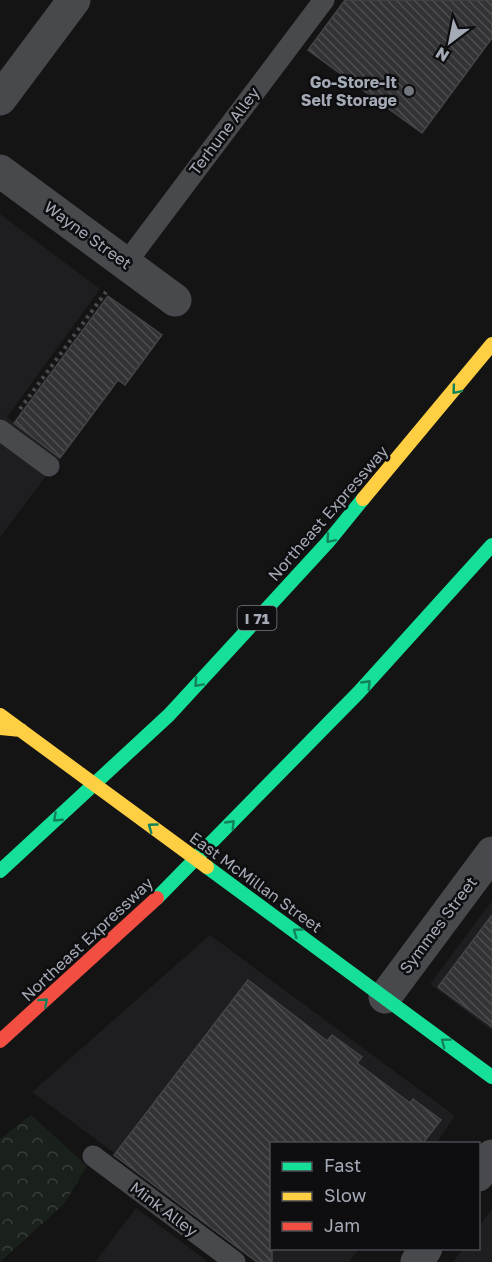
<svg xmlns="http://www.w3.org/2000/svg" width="492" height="1262" font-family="'Golos Text',sans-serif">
  <defs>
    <pattern id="forest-crowns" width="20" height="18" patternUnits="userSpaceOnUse" patternTransform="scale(1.5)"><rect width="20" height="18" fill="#1a211b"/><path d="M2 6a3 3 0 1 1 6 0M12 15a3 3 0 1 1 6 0" fill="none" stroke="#383f3a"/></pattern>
    <pattern id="building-back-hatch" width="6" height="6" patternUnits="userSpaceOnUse" patternTransform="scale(1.5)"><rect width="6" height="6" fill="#333335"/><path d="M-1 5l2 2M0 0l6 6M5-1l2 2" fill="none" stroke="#4e4e50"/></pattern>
  </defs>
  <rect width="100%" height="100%" fill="#141414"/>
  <path fill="#1e1e20" d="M0 214 100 289 7 417 60 458 0 537Z
    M492 901V1031L430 984Z
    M210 935 455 1116 436 1143 272 1144V1248L359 1249 349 1262H261L32 1092Z
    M136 1208 175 1237 208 1262H95Z
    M492 1209V1262H453L463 1249 478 1248 479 1227Z"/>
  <path fill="url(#forest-crowns)" d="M31 1115 87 1166 65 1203 0 1262V1139Z"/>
  <path fill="url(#building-back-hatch)" stroke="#424448" stroke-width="1.5" d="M345 0H492V38L422 133 308 50Z
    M108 296 162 335 125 385 118 380 60 458 14 423Z
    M492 915V1027L438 987Z
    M248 980 327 1041 332 1035 362 1057 357 1063 410 1103 413 1099 441 1120 423 1143H272V1262H257L114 1155Z"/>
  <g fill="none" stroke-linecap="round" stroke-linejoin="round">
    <path stroke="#4a4b4f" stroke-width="4" stroke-dasharray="3 4.5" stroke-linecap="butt" d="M20 409 106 292"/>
    <path stroke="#48494d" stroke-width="21" d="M126 263 324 0
      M0 430 49 466
      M93 1156 235 1262"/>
    <path stroke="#48494d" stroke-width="33" d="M0 99 74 0
      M0 171 175 300
      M385 997 492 853
      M478 1175 492 1156
      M417 1262 426 1248"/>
    <path stroke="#16e098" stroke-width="14" d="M207 867 492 1077
      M0 871 169 715 328 542 363 499
      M157 898 359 692 492 545"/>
    <path stroke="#ffcf43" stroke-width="14" d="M363 499 492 344
      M0 715 207 867
      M0 728 21 730"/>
    <path stroke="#f24e42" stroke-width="14" d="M0 1041 157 898"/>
  </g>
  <defs><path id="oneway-chevron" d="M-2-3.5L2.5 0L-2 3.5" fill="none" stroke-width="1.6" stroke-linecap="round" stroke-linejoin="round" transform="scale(1.5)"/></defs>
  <g stroke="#12825b">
    <use href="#oneway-chevron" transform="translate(456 390) rotate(130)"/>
    <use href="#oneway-chevron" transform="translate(330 539) rotate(131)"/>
    <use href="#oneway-chevron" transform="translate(198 683) rotate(133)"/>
    <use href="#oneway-chevron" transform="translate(367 684) rotate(-46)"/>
    <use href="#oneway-chevron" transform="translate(57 818) rotate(137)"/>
    <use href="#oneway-chevron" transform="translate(231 824) rotate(-46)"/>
    <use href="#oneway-chevron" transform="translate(152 827) rotate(-144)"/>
    <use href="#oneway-chevron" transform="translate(297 932) rotate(-144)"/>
    <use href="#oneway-chevron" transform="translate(44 1002) rotate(-42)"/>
    <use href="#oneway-chevron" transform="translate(445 1042) rotate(-143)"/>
  </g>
  <circle fill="#72767d" stroke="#0e0e10" stroke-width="2" cx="409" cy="91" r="6"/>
  <g text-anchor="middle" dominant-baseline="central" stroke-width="5" stroke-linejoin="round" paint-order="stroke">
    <rect fill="#0e0e10" stroke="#777b84" stroke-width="1.5" x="237.5" y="606" width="39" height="24" rx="4.5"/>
    <g font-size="15" font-weight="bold" fill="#a4aab6">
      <text x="257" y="618">I 71</text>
    </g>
    <g font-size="16" font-weight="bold" fill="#a4aab6" stroke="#0e0e10" text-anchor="end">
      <text x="397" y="82">Go-Store-It<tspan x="397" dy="18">Self Storage</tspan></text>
    </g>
    <g font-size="16" fill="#a4aab6" stroke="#0e0e10">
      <text transform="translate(224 131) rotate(-53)">Terhune Alley</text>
      <text transform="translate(88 235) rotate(36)">Wayne Street</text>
      <text transform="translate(328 513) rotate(-49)">Northeast Expressway</text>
      <text transform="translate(256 882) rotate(36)">East McMillan Street</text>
      <text transform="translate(438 925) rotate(-53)">Symmes Street</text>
      <text transform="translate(87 939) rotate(-43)">Northeast Expressway</text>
      <text transform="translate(164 1209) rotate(37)">Mink Alley</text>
    </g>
  </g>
  <rect x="270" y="1142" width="210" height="108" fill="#0e0e10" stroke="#4a4c52" stroke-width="1.5"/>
  <rect x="282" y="1162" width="30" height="9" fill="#16e098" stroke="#4a4c52" stroke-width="1.5"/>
  <text x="324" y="1172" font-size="18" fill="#a4aab6">Fast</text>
  <rect x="282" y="1192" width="30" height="9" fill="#ffcf43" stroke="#4a4c52" stroke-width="1.5"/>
  <text x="324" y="1202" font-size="18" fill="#a4aab6">Slow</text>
  <rect x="282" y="1222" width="30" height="9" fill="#f24e42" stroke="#4a4c52" stroke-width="1.5"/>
  <text x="324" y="1232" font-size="18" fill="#a4aab6">Jam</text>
  <g transform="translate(450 42) rotate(212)" stroke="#0e0e10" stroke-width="4.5" paint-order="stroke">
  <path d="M0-4.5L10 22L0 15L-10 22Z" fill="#a4aab6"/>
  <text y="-9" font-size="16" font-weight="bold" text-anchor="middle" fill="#a4aab6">N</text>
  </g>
</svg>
